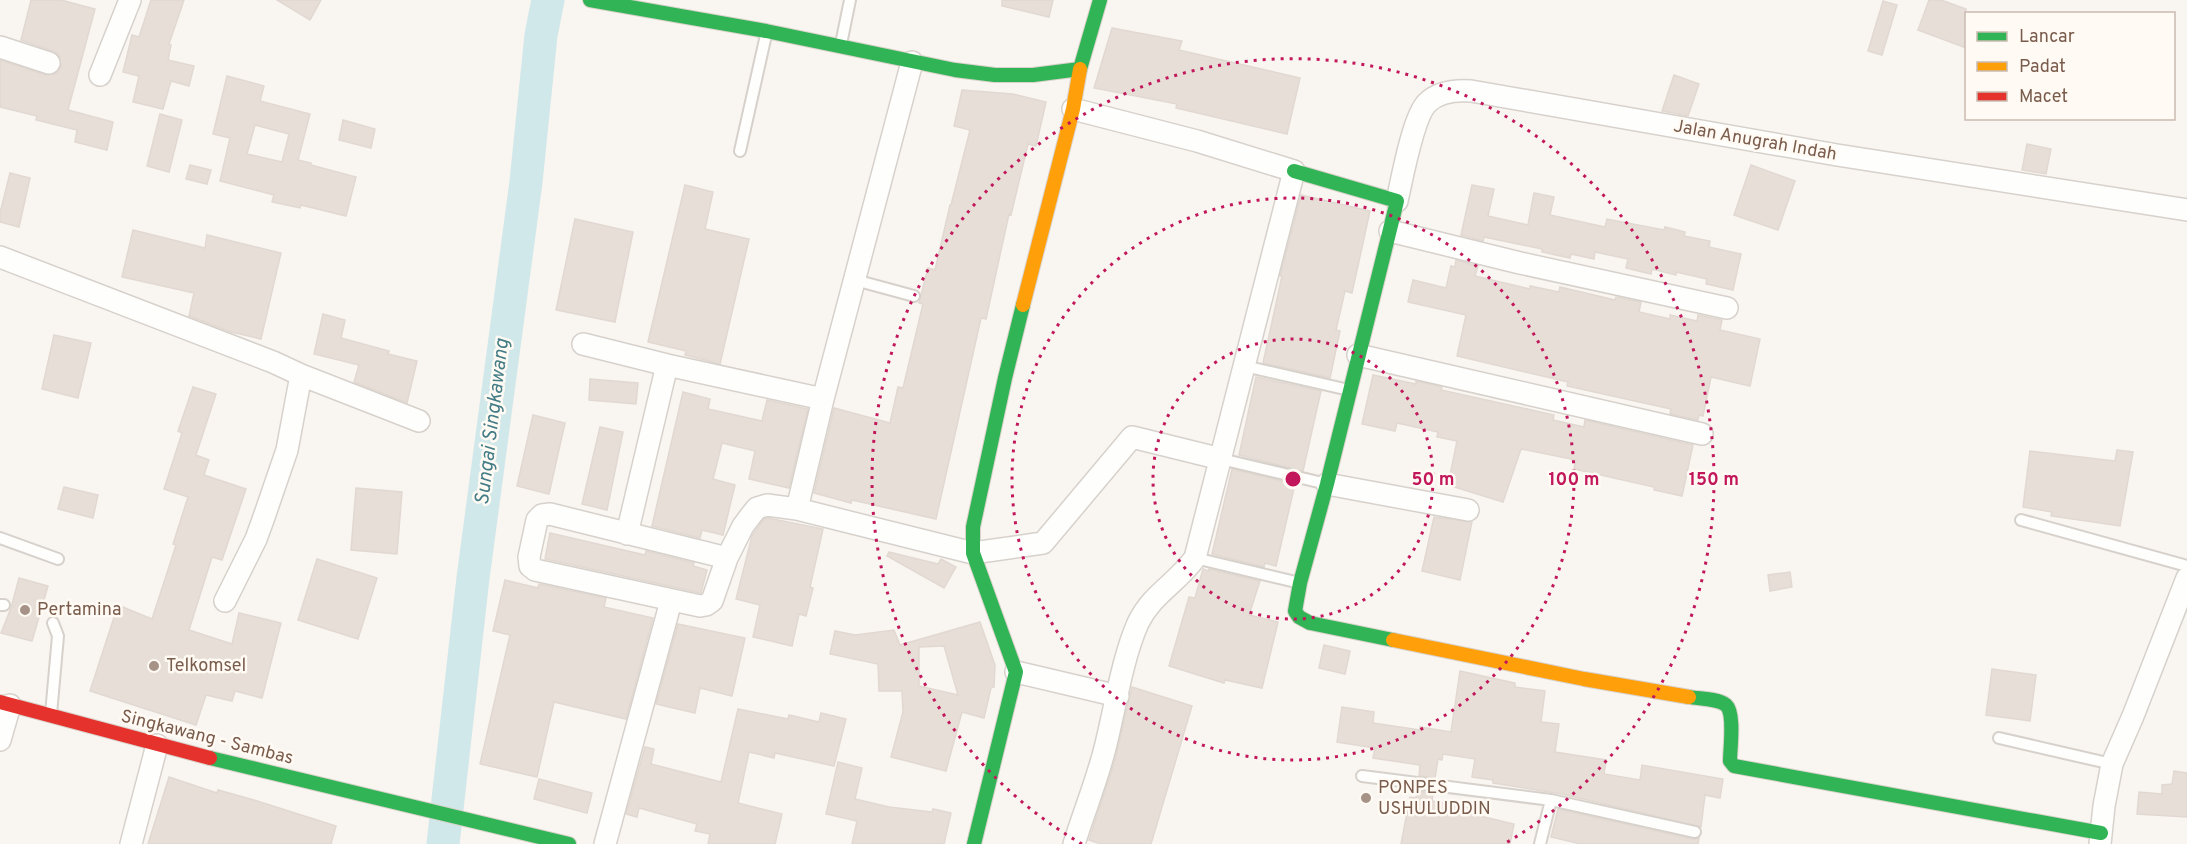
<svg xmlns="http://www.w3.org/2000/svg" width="2187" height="844" font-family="Overpass,sans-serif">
  <rect width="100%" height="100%" fill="#f9f5f0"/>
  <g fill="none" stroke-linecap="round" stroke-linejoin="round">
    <path stroke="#d0e8ea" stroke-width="33" d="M443 844 473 578 526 182 541 35 548 0"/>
  </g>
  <path fill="#e6ded7" stroke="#e2d8d2" stroke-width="1.5" fill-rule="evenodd" d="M31 0H61L95 9 68 110 113 122 107 150 75 142 77 130 36 120 37 116 0 107V60L46 75 57 73 61 66 59 55 53 51 21 40Z
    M151 0H184L169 44 171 45 168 60 194 66 189 86 171 81 163 109 133 102 139 76 123 72 132 35 139 37Z
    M277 0H321L310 20Z
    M1002 0H1053L1049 17 1002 6Z
    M1929 0H1941L1966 9V48L1918 30Z
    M1883 1 1897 5 1882 55 1868 51Z
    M1112 28 1182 41 1179 50 1300 78 1287 134 1176 108 1177 104 1094 88Z
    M1674 75 1699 84 1688 116 1662 111Z
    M227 76 264 86 260 101 310 114 298 160 311 163V165L356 177 346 216 301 205 300 208 272 202 274 195 220 181 230 138 213 134ZM255 125 289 134 282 162 247 154Z
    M962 90 1013 94 1046 102 1036 146 1028 144 1011 215 1009 214 986 319 981 318 936 519 852 500 851 503 814 493 834 408 890 423 898 387 903 388 923 304 919 303 928 268 935 270 950 205H951L970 130 954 126Z
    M160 114 182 120 169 172 147 166Z
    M343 120 375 129 371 148 339 140Z
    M2027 144 2051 149 2046 174 2022 170Z
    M190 165 211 170 207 184 186 179Z
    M1751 165 1795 181 1778 230 1734 215Z
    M10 173 30 178 19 227 0 222V213Z
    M685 185 713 192 705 229 749 239 720 364 685 355 686 351 648 342Z
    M1472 185 1494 189 1488 216 1528 225 1534 193 1554 197 1550 215 1605 227 1607 219 1664 230 1665 227 1685 232 1684 236 1710 241 1709 247 1741 254 1733 290 1706 284 1707 279 1676 272V275L1652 269 1651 274 1626 268 1628 259 1595 252 1594 259 1571 254 1570 258 1542 252V249L1484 237 1483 241 1461 235Z
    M1301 195 1370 211 1352 293 1345 291 1336 330 1340 331 1330 378 1263 363 1282 276H1280Z
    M575 219 633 232 615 322 556 310Z
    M133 230 205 248 207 235 281 253 261 339 231 332 189 316 194 293 122 277Z
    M1456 260 1478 266 1475 276 1530 289V286L1559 292 1560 287 1615 300 1616 297 1641 302 1639 312 1670 319V315L1697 321 1698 315 1722 320 1720 330 1760 339 1750 386 1711 377 1703 416 1699 415 1698 420 1670 414 1671 409 1567 386 1568 382 1457 356 1466 315 1408 302 1413 280 1446 288 1451 266 1455 267Z
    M323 314 345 320 341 338 389 351 388 354 417 361 407 403 354 382 359 365 314 354Z
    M54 335 91 343 78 398 42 389Z
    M1373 375 1416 384V381L1442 387 1441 390 1554 415 1553 420 1584 427 1585 420 1693 445 1682 496 1654 490V487L1574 469 1576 460 1521 449 1503 502 1448 485 1457 441 1437 437 1438 432 1397 423 1395 431 1362 424Z
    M1256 377 1321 391 1303 471 1239 455Z
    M590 379 638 383 636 404 589 400Z
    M193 387 216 394 196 455 209 460 204 475 246 489 222 560 212 557 189 630 232 644 239 613 281 623 262 698 235 691 232 701 206 695 196 725 90 691 118 605 152 619 176 545 173 544 188 497 164 489 182 433 178 431Z
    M683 392 710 399 708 409 762 421 767 400 808 409 789 488 749 479 755 451 722 443 713 479 735 485 723 535 702 530 700 538 652 526Z
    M533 415 565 423 549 494 517 486Z
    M600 427 623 432 607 510 582 504Z
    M2117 450 2133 452 2120 526 2051 516 2052 512 2023 507 2030 451 2115 461Z
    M1232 469 1295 484 1276 566 1265 563 1264 567 1212 554Z
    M64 487 98 495 93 518 58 509Z
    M356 488 402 492 397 554 351 550Z
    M1434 517 1472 522 1460 580 1422 571Z
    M768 518 823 529 810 587 813 588 806 616 799 614 792 646 753 637 760 605 736 599 752 536 764 519Z
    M550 533 645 555 646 551 694 563 693 566 707 570 701 593 545 559Z
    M889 552 938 564 941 559 956 567 944 588 887 556Z
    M317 559 377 578 358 639 298 620Z
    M1203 569 1208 571 1209 569 1260 581 1249 615 1278 622 1262 688 1225 680 1224 683 1169 666 1189 597 1195 598Z
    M1790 572 1792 587 1770 591 1768 575Z
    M19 578 48 586 32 641 1 633 11 608Z
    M505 580 538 588 539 584 606 598 604 607 653 618 626 719 554 702 537 777 480 764 510 635 493 631Z
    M980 622 995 665 994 687 991 688 984 718 962 712 946 771 891 757 903 712 902 691H879L878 664 830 654 835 631 855 635 894 630 900 645ZM944 646 958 695 919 686V647Z
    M678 624 745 638 732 696 700 688 695 713 656 704Z
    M1324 645 1350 651 1345 674 1319 668Z
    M1992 669 2036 675 2030 721 1986 715Z
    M1460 671 1515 683V687L1545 691 1541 722 1559 724 1555 752 1606 760 1604 774 1640 780 1642 765 1723 779 1720 798 1705 795 1701 827 1562 794 1493 783V780L1472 777 1475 759 1443 754 1442 760 1438 759 1435 778 1419 776 1420 765 1373 758 1375 748 1337 742 1342 707 1374 712 1373 723 1420 730V727L1451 732Z
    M1132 687 1192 706 1151 844H1101L1089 840 1114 763Z
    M738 709 788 719 789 715 819 722 821 713 846 719 834 766 775 753 774 758 749 752 738 803 782 814 775 844H708L710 834 695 831 697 824 639 808 637 817 626 814 645 747 654 749 651 764 721 782Z
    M838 762 862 768 855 799 889 807 932 812 933 809 951 813 944 844H852L857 821 826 814Z
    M2174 771 2187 773V817L2137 814 2139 792 2162 794V785L2172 784Z
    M169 777 217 793 218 790 254 800 336 826 331 844H148Z
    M539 779 592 793 587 813 534 799Z
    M1417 791 1433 793 1432 801 1478 809 1476 815 1514 824 1510 844H1401L1410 797 1416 798Z
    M1558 809 1693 839 1699 838 1698 844H1581L1551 837Z"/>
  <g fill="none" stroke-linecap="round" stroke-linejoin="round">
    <defs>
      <path id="lane" d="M841 44 850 0
        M740 151 766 35
        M855 280 914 296
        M1244 366 1349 390
        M1221 459 1327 484
        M2021 520 2187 566
        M0 538 58 559
        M1195 558 1300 583
        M0 605H4
        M51 714 58 636 53 623
        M1999 738 2112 764
        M1362 776 1551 800
        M1540 844 1551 800 1695 832"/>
      <path id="street" d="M0 47 49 63
        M100 75 130 0
        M1073 109 1197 141 1294 171 1195 558C1177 583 1152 594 1138 623 1122 659 1115 709 1105 748 1097 780 1084 812 1074 844
        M1397 201C1402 179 1413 117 1427 103 1438 92 1456 90 1471 91L1837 155 2187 210
        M1390 231 1520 263 1727 308
        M0 257 273 362 301 375 287 450 264 517 256 539 225 601
        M583 344 667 365 823 399 797 509
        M1358 355 1702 434
        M301 375 419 421
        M823 399 912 62
        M1327 484 1468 510
        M627 534 667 365
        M727 558 712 601 706 605 700 606 535 570 530 566 529 557 537 520 542 515 550 514 727 558 743 526 752 514 757 508 767 505 797 509 973 553 1043 543 1132 437 1221 459
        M1016 672 1118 696
        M0 740 10 705
        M131 844 157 745
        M605 844 671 601
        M2100 844 2104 806 2112 764 2133 716 2187 578"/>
      <path id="fast" d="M590 0 766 31 955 70 995 75H1033L1080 69 1100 0
        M1294 171 1397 201 1327 484 1300 583 1295 611 1299 617 1310 623 1393 640
        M1689 697C1699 699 1717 698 1726 705 1735 713 1730 749 1730 761L1734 766 2101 833
        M210 758 569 844
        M974 844 1016 672 973 553V527L1005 378 1023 305"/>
      <path id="slow" d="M1023 305 1073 109 1080 69
        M1393 640 1584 679 1689 697"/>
      <path id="jam" d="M0 702 210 758"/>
    </defs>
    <use href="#lane" stroke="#d7d1cb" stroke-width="14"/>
    <use href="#street" stroke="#d7d1cb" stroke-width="24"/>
    <use href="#fast" stroke="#d9d2cb" stroke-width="16"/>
    <use href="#slow" stroke="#d9d2cb" stroke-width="16"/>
    <use href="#jam" stroke="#d9d2cb" stroke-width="16"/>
    <use href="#lane" stroke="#fefefd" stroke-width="10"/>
    <use href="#street" stroke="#fefefd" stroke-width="21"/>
    <use href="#fast" stroke="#30b455" stroke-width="14"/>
    <use href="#slow" stroke="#ff9f0a" stroke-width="14"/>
    <use href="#jam" stroke="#e5322d" stroke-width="14"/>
  </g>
  <g fill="none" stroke="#c2185b" stroke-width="3" stroke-dasharray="3 6">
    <circle cx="1293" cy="479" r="140"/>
    <circle cx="1293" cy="479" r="281"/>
    <path d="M1082 844A421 421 0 1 1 1504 844"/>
  </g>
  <g fill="#a69286" stroke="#fffaf3" stroke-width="2">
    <circle cx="25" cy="610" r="6"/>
    <circle cx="154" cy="666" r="6"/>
    <circle cx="1366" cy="798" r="6"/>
  </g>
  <g text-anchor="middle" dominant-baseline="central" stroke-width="5" stroke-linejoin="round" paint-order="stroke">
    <g font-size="18" fill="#7a5c4d" stroke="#fffaf3">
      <text transform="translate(1755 141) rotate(10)">Jalan Anugrah Indah</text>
      <text transform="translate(207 738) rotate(14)">Singkawang - Sambas</text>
    </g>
    <g font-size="18" fill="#7a5c4d" stroke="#fffaf3" text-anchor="start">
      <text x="37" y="610">Pertamina</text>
      <text x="166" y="666">Telkomsel</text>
      <text x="1378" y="788">PONPES<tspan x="1378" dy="21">USHULUDDIN</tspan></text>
    </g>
    <g font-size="20" font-style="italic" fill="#437c86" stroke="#fffaf3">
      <text transform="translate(493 422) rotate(-83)">Sungai Singkawang</text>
    </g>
  </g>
  <circle cx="1293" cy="479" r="9" fill="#c2185b" stroke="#fffaf3" stroke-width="3"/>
  <g font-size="18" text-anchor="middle" font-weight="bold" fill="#c2185b" stroke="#fffaf3" stroke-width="5" stroke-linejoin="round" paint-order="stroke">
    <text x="1433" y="485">50 m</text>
    <text x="1574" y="485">100 m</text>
    <text x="1714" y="485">150 m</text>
  </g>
  <rect x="1965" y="12" width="210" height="108" fill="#fffaf3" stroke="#cabbb1" stroke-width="1.5"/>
  <rect x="1977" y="32" width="30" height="9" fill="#30b455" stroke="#cabbb1" stroke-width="1.5"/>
  <text x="2019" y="42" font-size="18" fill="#7a5c4d">Lancar</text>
  <rect x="1977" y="62" width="30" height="9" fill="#ff9f0a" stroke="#cabbb1" stroke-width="1.5"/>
  <text x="2019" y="72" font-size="18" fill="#7a5c4d">Padat</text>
  <rect x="1977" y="92" width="30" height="9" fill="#e5322d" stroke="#cabbb1" stroke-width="1.5"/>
  <text x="2019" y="102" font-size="18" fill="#7a5c4d">Macet</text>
</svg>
